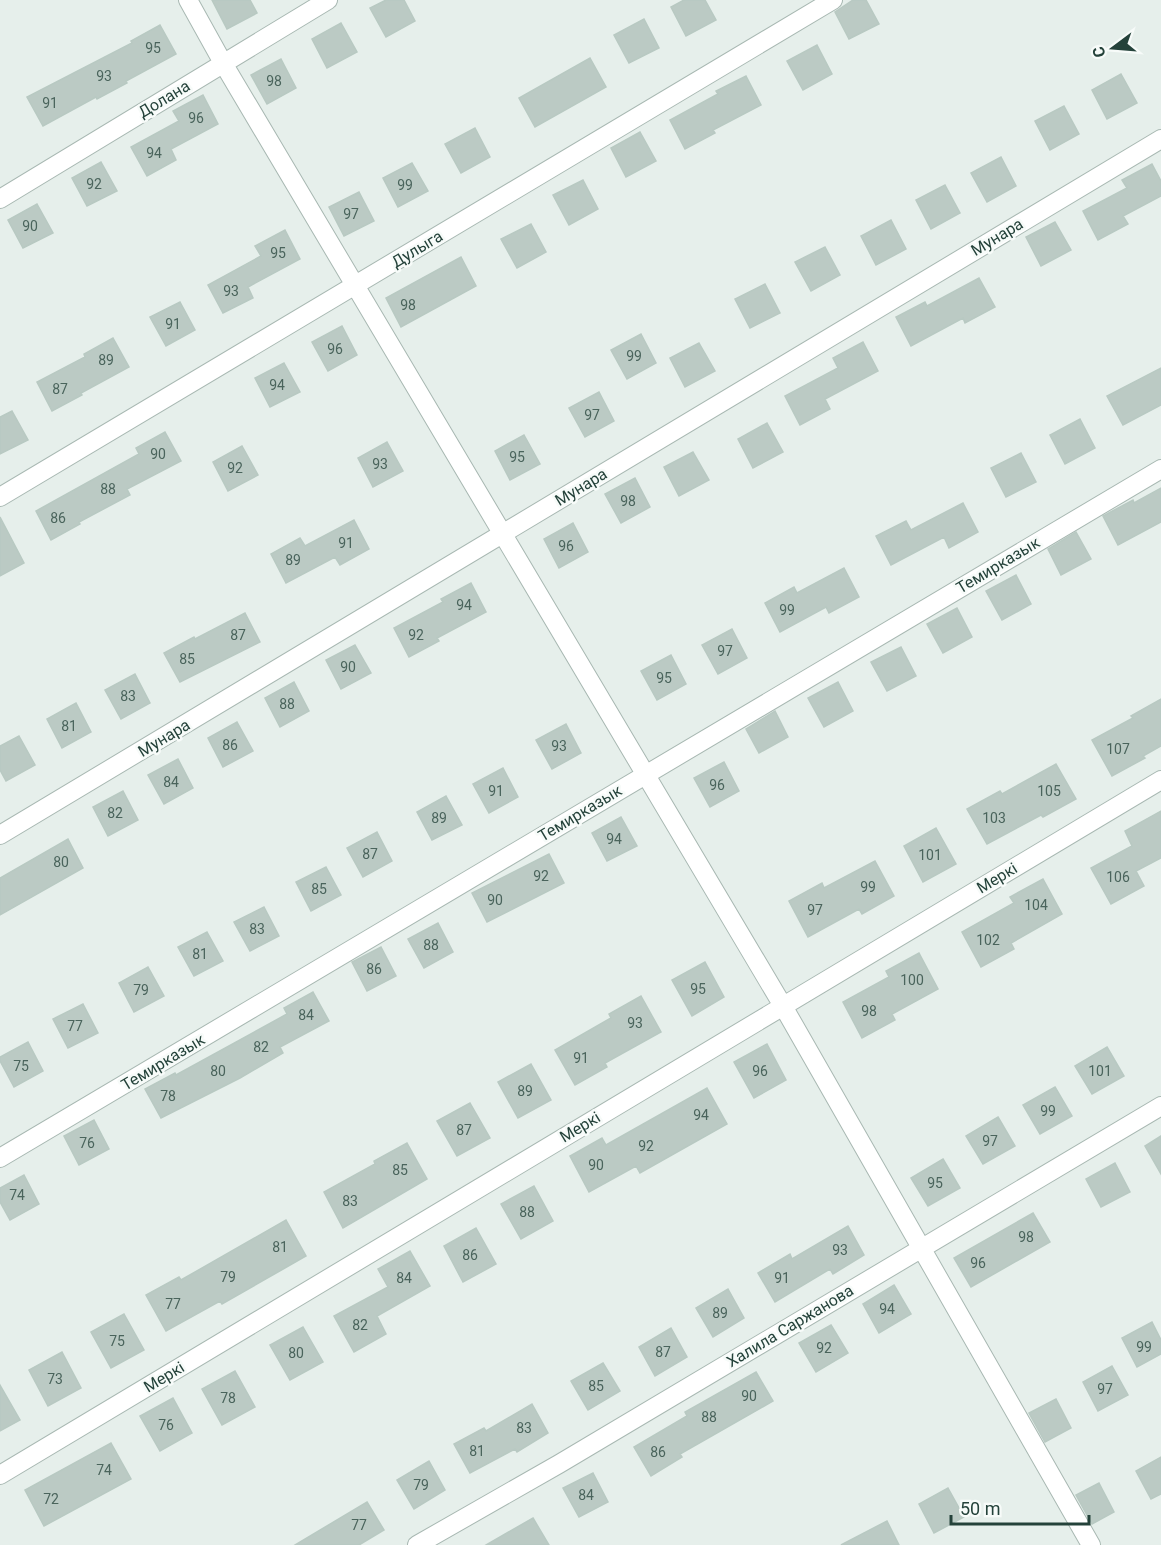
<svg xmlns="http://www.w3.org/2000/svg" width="1161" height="1545" font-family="Roboto,sans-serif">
  <rect width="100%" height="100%" fill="#e6efeb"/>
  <path fill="#bbcac4" stroke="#b8c9c2" stroke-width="1.5" d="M212 0H250L257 13 227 29Z
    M386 0H404L415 21 386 37 370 8Z
    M684 0H705L716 20 686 36 671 7Z
    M853 0H866L879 24 849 39 835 12Z
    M644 19 659 48 629 63 614 35Z
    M341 23 357 52 327 68 312 39Z
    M160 25 176 54 126 81 127 83 97 99 96 97 43 126 27 97 132 43 131 41Z
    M817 45 832 74 803 90 787 61Z
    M590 58 606 87 535 127 519 98Z
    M281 59 296 88 267 104 251 75Z
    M1121 74 1137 103 1107 119 1092 90Z
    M746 76 761 105 713 130 715 133 685 149 670 120 718 94 716 91Z
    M203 95 218 124 171 149 176 160 147 176 131 147 179 121 173 111Z
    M1064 106 1079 134 1050 150 1035 121Z
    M475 128 490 157 461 173 445 144Z
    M640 132 656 161 626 177 611 148Z
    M1001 157 1016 186 987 202 971 173Z
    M101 162 117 191 87 206 72 178Z
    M412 163 428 191 398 207 383 178Z
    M1152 164 1161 181V196L1123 216 1128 224 1098 240 1083 211 1127 188 1122 180Z
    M583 180 598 209 569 225 553 195Z
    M945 185 960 213 931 229 916 200Z
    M359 192 374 221 344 236 329 207Z
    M37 204 53 233 23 248 8 220Z
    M891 220 906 249 876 265 861 236Z
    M1055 222 1071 250 1041 266 1026 237Z
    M531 224 546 252 517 268 501 239Z
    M285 230 300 259 248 287 253 298 223 313 208 285 261 256 255 246Z
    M825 247 840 275 811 291 795 262Z
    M461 257 476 286 401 327 386 298Z
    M979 278 995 307 965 323 963 318 911 346 896 317 925 302 927 306Z
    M765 284 780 313 750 328 735 299Z
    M180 302 195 330 166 346 150 317Z
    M342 326 357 355 328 371 312 342Z
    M641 334 656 363 627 379 611 350Z
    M113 338 129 367 81 393 82 395 52 411 37 382 85 357 84 354Z
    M863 342 878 371 825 399 830 409 800 425 785 396 838 368 833 358Z
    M699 343 715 371 685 387 670 358Z
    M284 363 300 392 270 407 255 378Z
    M1161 368V405L1123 425 1107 396Z
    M599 392 614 421 585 437 569 408Z
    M12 411 28 440 0 454V417Z
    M1080 419 1095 448 1065 464 1050 435Z
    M767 423 783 452 753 468 738 439Z
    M165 432 181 461 127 489 130 495 79 522 80 524 51 540 36 511 139 454 136 448Z
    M524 435 540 464 510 480 495 451Z
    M387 442 403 471 373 487 358 458Z
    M242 446 258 475 228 491 213 462Z
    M693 452 709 480 679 496 664 467Z
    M1021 453 1036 482 1006 497 991 468Z
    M635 478 650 507 621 523 605 494Z
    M1161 488V522L1118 545 1103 516 1133 500 1134 503Z
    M963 503 978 532 949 548 944 537 891 565 876 536 906 521 911 530Z
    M0 517 24 563 0 576Z
    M354 520 369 549 340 565 335 557 286 583 271 554 300 538 305 546Z
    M573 523 588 552 559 568 544 539Z
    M1076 532 1091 559 1061 575 1048 549Z
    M844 568 859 597 829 613 826 607 780 632 765 603 794 587 797 593Z
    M1016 575 1031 604 1002 620 986 591Z
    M471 583 486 612 437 638 439 641 409 657 394 628 443 602 441 599Z
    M957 608 972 637 943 653 927 624Z
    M245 613 260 642 180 682 164 653 194 637 195 639Z
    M732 629 747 658 718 674 702 645Z
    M355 645 371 673 341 689 326 660Z
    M901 647 916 676 887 691 871 662Z
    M671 655 686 684 657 700 641 671Z
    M135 674 150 703 121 719 105 690Z
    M294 682 309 711 280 727 265 698Z
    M838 682 853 711 824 727 808 698Z
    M1161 699V746L1143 756 1145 758 1112 776 1092 740 1133 718 1131 716Z
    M76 703 91 732 62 748 47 719Z
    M775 711 788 737 759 753 746 729Z
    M237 722 253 751 223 767 208 738Z
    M566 724 581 753 552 769 536 740Z
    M19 736 35 765 6 781 0 770V746Z
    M178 759 193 788 164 804 148 775Z
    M724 762 739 791 710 807 694 778Z
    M1056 764 1076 799 1043 817 1041 815 987 844 967 809 1000 791 1002 794Z
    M503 768 518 797 489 813 473 784Z
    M123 791 138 820 108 836 93 807Z
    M446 796 462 825 432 840 417 812Z
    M1161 811V858L1136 871 1144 886 1111 904 1091 868 1132 846 1125 831Z
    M621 817 637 846 607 861 592 833Z
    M936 828 956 864 923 882 904 846Z
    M377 832 392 861 363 877 347 848Z
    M68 839 83 868 0 915V878Z
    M549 854 564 883 487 922 472 893Z
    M875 861 894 896 862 914 859 909 808 937 789 901 822 883 824 888Z
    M326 867 341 895 311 911 296 882Z
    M1043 879 1062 914 1011 943 1014 949 981 967 962 932 1014 903 1010 897Z
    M264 907 279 936 250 951 234 922Z
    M438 923 453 952 424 968 408 939Z
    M207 932 223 961 194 976 178 947Z
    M381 947 396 976 367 991 352 962Z
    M919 953 938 989 892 1014 895 1020 862 1038 843 1002 889 977 886 971Z
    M705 962 724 997 692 1016 672 980Z
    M148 967 164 996 134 1012 119 983Z
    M313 992 329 1021 280 1047 283 1053 240 1078 161 1118 145 1089 175 1073 176 1075 287 1014 284 1008Z
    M641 996 661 1032 605 1063 607 1067 575 1085 555 1050 611 1018 609 1014Z
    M83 1004 98 1033 68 1048 53 1019Z
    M28 1042 43 1071 14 1087 0 1061V1057Z
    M767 1044 786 1080 754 1098 734 1062Z
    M1107 1047 1124 1076 1092 1094 1075 1066Z
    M531 1064 551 1100 518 1118 498 1082Z
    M1055 1087 1072 1116 1040 1134 1023 1105Z
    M707 1088 727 1124 640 1173 636 1166 589 1192 570 1156 602 1138 606 1145Z
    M470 1103 490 1138 457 1156 437 1121Z
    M998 1117 1015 1146 983 1164 966 1136Z
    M94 1120 109 1149 79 1165 64 1136Z
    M1161 1136V1174L1145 1146Z
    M407 1143 427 1179 343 1228 324 1192 375 1164 374 1161Z
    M943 1159 960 1188 928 1206 911 1178Z
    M1115 1163 1130 1192 1101 1207 1086 1179Z
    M24 1175 39 1204 10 1220 0 1202V1188Z
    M534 1186 553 1221 521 1239 501 1204Z
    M1033 1213 1050 1242 971 1287 954 1258Z
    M286 1220 306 1256 222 1304 220 1301 166 1331 146 1295 179 1277 181 1280Z
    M848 1226 864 1255 833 1274 830 1269 775 1302 758 1273 790 1254 792 1259Z
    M476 1228 496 1264 463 1282 444 1246Z
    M410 1251 430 1286 377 1316 386 1334 354 1352 334 1316 388 1287 378 1269Z
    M894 1285 911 1314 879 1333 863 1304Z
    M728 1289 744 1318 713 1337 696 1308Z
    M124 1314 144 1350 111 1368 91 1332Z
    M1152 1322 1161 1340V1354L1137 1367 1122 1338Z
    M831 1325 848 1353 816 1372 799 1343Z
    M303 1327 323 1362 290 1380 270 1345Z
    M671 1328 687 1357 655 1376 639 1347Z
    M62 1352 81 1388 48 1406 29 1370Z
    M603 1363 620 1391 588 1410 571 1381Z
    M1112 1366 1128 1395 1098 1411 1083 1382Z
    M235 1371 255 1407 222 1425 202 1389Z
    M756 1372 773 1401 680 1454 682 1457 651 1476 634 1447 687 1416 685 1412Z
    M0 1385 20 1420 0 1431Z
    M173 1398 192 1433 160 1451 140 1416Z
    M1056 1399 1071 1428 1045 1442 1029 1413Z
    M532 1404 548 1433 517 1452 515 1449 470 1473 454 1444 484 1428 486 1431Z
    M111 1443 131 1479 44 1526 25 1490Z
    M1161 1457V1494L1151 1499 1136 1471Z
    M429 1461 445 1490 414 1509 397 1480Z
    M593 1473 608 1502 579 1517 563 1488Z
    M1099 1483 1114 1512 1092 1524 1076 1495Z
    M948 1488 964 1517 934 1533 919 1504Z
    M367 1502 384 1530 359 1545H295Z
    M533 1518 549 1545H486Z
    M887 1521 899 1545H841Z"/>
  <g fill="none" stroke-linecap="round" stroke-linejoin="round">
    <defs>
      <path id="minor" d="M188 0 223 63 783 1006 1091 1545
        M0 199 328 0
        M0 497 833 0
        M0 835 1161 139
        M0 1158 1161 469
        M0 1475 1161 780
        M417 1545 559 1464 1161 1106"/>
    </defs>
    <use href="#minor" stroke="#a8b8b2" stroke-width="20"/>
    <use href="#minor" stroke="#fff" stroke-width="18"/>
  </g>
  <g text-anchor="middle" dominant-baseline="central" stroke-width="5" stroke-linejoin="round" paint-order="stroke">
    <g font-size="14" fill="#4a645c">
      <text x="153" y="48">95</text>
      <text x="104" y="76">93</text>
      <text x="274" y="81">98</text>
      <text x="50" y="103">91</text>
      <text x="196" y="118">96</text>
      <text x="154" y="153">94</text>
      <text x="94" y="184">92</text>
      <text x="405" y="185">99</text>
      <text x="351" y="214">97</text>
      <text x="30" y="226">90</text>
      <text x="278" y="253">95</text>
      <text x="231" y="291">93</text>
      <text x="408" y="305">98</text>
      <text x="173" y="324">91</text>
      <text x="335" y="349">96</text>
      <text x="634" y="356">99</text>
      <text x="106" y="360">89</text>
      <text x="277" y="385">94</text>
      <text x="60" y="389">87</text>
      <text x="592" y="415">97</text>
      <text x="158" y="454">90</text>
      <text x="517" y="457">95</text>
      <text x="380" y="464">93</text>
      <text x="235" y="468">92</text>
      <text x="108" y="489">88</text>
      <text x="628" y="501">98</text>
      <text x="58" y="518">86</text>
      <text x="346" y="543">91</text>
      <text x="566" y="546">96</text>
      <text x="293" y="560">89</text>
      <text x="464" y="605">94</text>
      <text x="787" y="610">99</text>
      <text x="238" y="635">87</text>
      <text x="416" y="635">92</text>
      <text x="725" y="651">97</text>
      <text x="187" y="659">85</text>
      <text x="348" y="667">90</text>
      <text x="664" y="678">95</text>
      <text x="128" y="696">83</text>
      <text x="287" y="704">88</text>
      <text x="69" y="726">81</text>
      <text x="230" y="745">86</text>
      <text x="559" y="746">93</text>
      <text x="1118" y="749">107</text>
      <text x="171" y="782">84</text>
      <text x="717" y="785">96</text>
      <text x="496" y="791">91</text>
      <text x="1049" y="791">105</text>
      <text x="115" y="813">82</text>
      <text x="439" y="818">89</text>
      <text x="994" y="818">103</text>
      <text x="614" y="839">94</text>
      <text x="370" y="854">87</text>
      <text x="930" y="855">101</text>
      <text x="61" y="862">80</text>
      <text x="541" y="876">92</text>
      <text x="1118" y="877">106</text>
      <text x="868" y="887">99</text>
      <text x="319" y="889">85</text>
      <text x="495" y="900">90</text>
      <text x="1036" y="905">104</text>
      <text x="815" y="910">97</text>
      <text x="257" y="929">83</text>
      <text x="988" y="940">102</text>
      <text x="431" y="945">88</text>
      <text x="200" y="954">81</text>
      <text x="374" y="969">86</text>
      <text x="912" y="980">100</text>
      <text x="698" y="989">95</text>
      <text x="141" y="990">79</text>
      <text x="869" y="1011">98</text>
      <text x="306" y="1015">84</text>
      <text x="635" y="1023">93</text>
      <text x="75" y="1026">77</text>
      <text x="261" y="1047">82</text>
      <text x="581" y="1058">91</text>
      <text x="21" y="1066">75</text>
      <text x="218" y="1071">80</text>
      <text x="760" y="1071">96</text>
      <text x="1100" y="1071">101</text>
      <text x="525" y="1091">89</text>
      <text x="168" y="1096">78</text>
      <text x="1048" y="1111">99</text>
      <text x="701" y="1115">94</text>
      <text x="464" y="1130">87</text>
      <text x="990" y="1141">97</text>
      <text x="87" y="1143">76</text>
      <text x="646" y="1146">92</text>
      <text x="596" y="1165">90</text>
      <text x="400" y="1170">85</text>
      <text x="935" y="1183">95</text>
      <text x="17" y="1195">74</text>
      <text x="350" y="1201">83</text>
      <text x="527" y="1212">88</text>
      <text x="1026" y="1237">98</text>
      <text x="280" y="1247">81</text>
      <text x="840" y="1250">93</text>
      <text x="470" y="1255">86</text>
      <text x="978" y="1263">96</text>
      <text x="228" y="1277">79</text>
      <text x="404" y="1278">84</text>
      <text x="782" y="1278">91</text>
      <text x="173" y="1304">77</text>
      <text x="887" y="1309">94</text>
      <text x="720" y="1313">89</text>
      <text x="360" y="1325">82</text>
      <text x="117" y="1341">75</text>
      <text x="1144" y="1347">99</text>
      <text x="824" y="1348">92</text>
      <text x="663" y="1352">87</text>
      <text x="296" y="1353">80</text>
      <text x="55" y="1379">73</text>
      <text x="596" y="1386">85</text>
      <text x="1105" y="1389">97</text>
      <text x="749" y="1396">90</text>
      <text x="228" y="1398">78</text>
      <text x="709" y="1417">88</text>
      <text x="166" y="1425">76</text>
      <text x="524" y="1428">83</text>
      <text x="477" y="1451">81</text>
      <text x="658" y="1452">86</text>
      <text x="104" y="1470">74</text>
      <text x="421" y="1485">79</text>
      <text x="586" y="1495">84</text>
      <text x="51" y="1499">72</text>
      <text x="359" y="1525">77</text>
    </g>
    <g font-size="16" fill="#24423a" stroke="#f7fbf9">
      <text transform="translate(164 99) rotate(-31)">Долана</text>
      <text transform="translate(997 237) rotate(-31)">Мунара</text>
      <text transform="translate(417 249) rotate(-31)">Дулыга</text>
      <text transform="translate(581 487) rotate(-31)">Мунара</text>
      <text transform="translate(998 565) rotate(-31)">Темирказык</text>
      <text transform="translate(164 738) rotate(-31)">Мунара</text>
      <text transform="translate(580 813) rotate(-31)">Темирказык</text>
      <text transform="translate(997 878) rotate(-31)">Меркі</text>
      <text transform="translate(163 1062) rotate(-31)">Темирказык</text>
      <text transform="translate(580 1127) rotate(-31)">Меркі</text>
      <text transform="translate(790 1326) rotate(-31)">Халила Саржанова</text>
      <text transform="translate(164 1377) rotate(-31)">Меркі</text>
    </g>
  </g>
  <g transform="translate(1113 48) rotate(254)" stroke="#f7fbf9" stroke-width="4.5" paint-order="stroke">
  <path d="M0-4.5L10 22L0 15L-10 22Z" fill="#24423a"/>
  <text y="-9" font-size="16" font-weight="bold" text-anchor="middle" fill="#24423a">С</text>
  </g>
  <path d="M951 1515v9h138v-9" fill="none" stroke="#24423a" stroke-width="3"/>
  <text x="960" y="1515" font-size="18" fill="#24423a" stroke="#f7fbf9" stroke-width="4.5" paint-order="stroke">50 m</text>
</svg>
